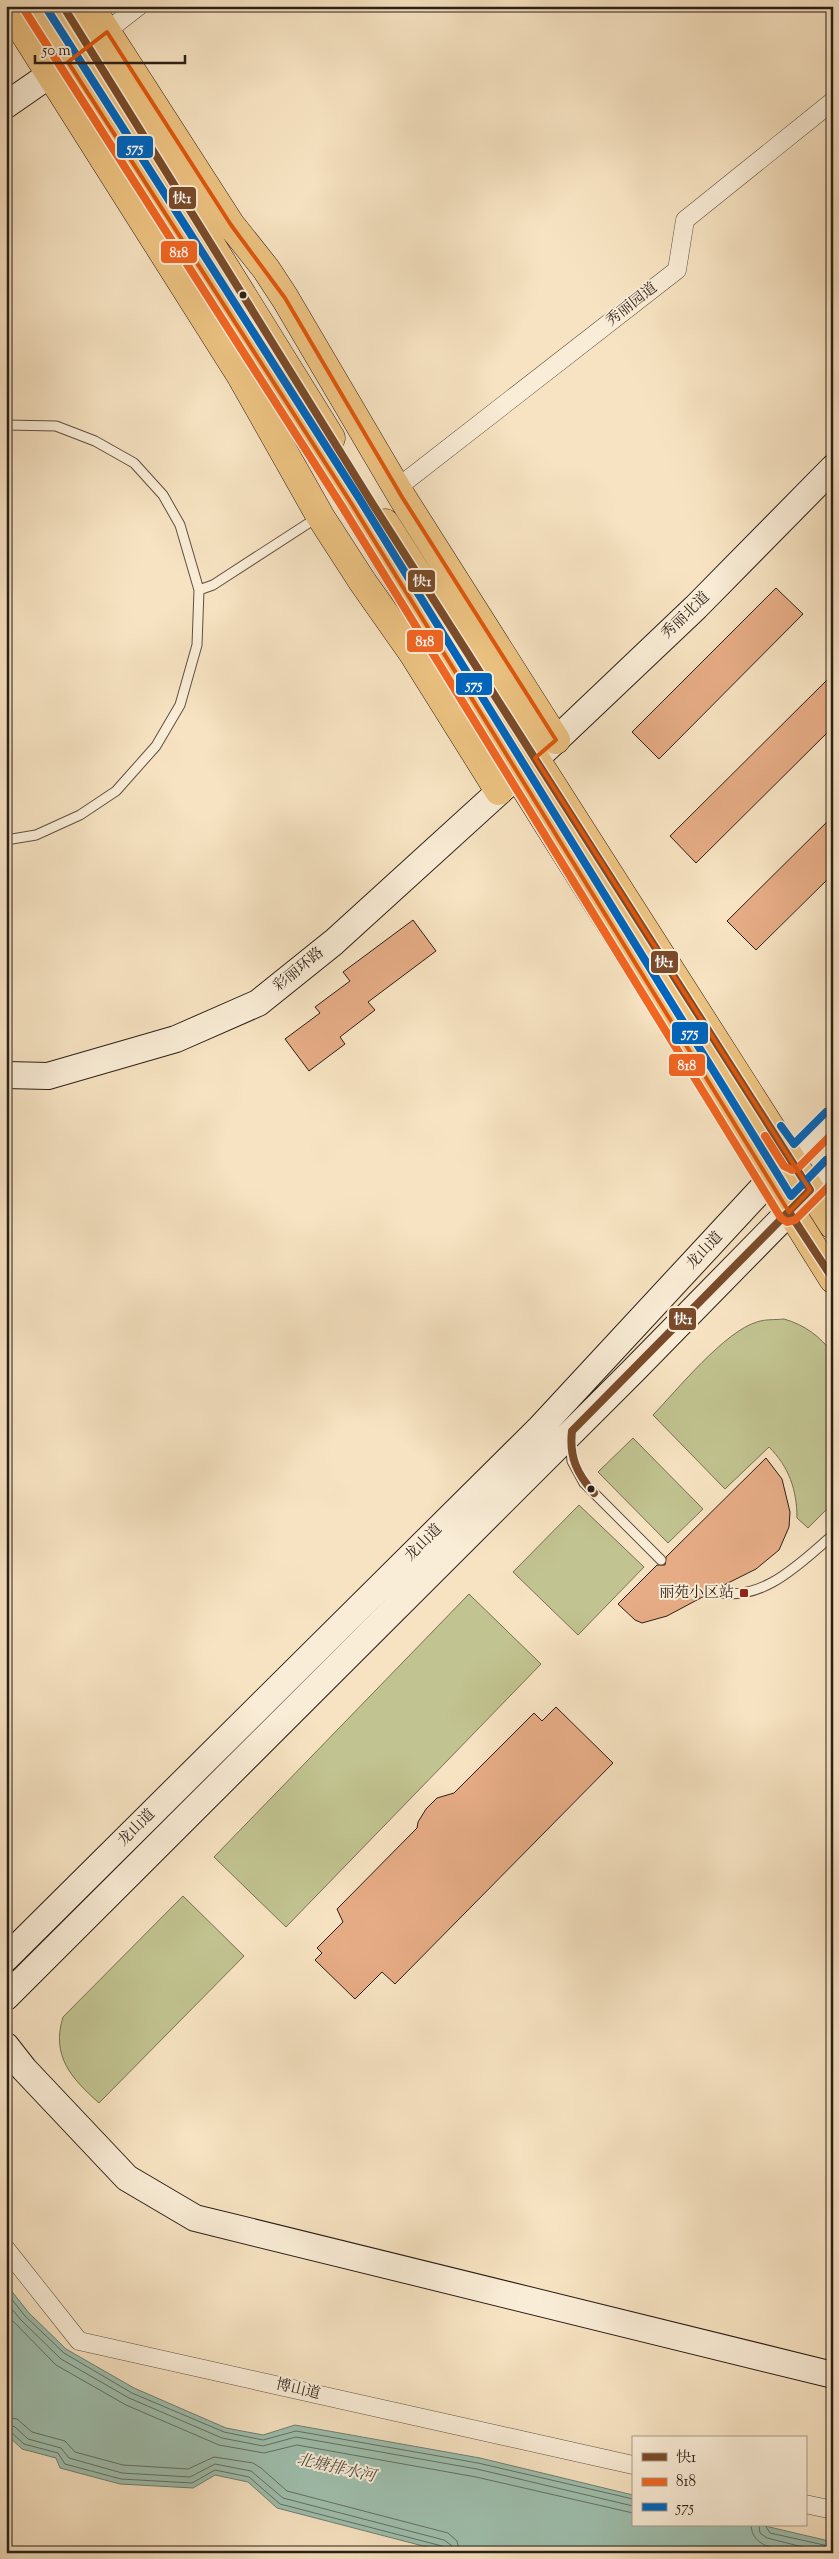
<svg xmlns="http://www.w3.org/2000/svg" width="839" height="2559" font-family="'Sorts Mill Goudy','Noto Serif SC',serif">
  <rect width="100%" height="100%" fill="#f7e3c2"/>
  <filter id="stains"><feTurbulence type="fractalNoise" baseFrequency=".004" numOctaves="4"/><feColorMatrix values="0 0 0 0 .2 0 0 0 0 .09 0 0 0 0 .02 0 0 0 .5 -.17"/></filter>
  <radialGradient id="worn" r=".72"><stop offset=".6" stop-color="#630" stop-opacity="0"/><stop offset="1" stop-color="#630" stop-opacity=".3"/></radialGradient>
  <path fill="#c1c390" stroke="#767154" d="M784 1319C805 1325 819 1336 833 1353V1503L808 1528 797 1518C797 1490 789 1467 769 1447L725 1489 653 1415C677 1390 725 1331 757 1322 765 1319 775 1320 784 1319Z
    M633 1438 703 1509 668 1543 598 1472Z
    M579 1505 644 1567 578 1635 513 1572Z
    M469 1594 541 1664 286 1927 214 1857Z
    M183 1896 244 1956 99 2103C71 2078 51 2056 63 2017Z"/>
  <path fill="#9ebfae" stroke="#707f72" d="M6 2284 29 2313 66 2349 134 2388 226 2428 263 2435 295 2425 480 2458 633 2495V2525H761L833 2542V2553H450L277 2508 248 2482 215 2475 193 2488 120 2484 60 2468 56 2458 22 2449 6 2434Z"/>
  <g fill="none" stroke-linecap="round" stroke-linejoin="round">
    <path stroke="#646f63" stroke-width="1" d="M6 2292 25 2316 64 2353 132 2393 224 2432 263 2440 296 2431 478 2463 633 2499
      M6 2302 21 2320 61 2359 129 2398 222 2438 263 2446 296 2437 477 2469 633 2506
      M6 2314 56 2365 126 2405 219 2445 264 2453 297 2445 476 2477 633 2513
      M6 2417 17 2419 32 2432 65 2441 75 2452 123 2465 188 2469 214 2457 253 2463 261 2468 287 2491 448 2533 457 2541 460 2553
      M6 2424 15 2427 28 2439 61 2448 69 2458 122 2473 190 2477 215 2464 251 2471 283 2498 444 2540 451 2545 453 2553
      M6 2431 11 2432 24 2444 58 2453 65 2464 121 2479 192 2483 215 2470 249 2477 280 2504 442 2546 446 2553
      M751 2525C752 2548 778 2549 795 2553
      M759 2525 760 2533 767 2538 827 2553
      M765 2525 770 2533 833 2547"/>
  </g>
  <path fill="#e6ac85" stroke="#2b1f18" d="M776 588 803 614 659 759 632 732Z
    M833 674V727L696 863 670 836Z
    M833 816V874L756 950 727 921Z
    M413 920 436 951 368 1002 375 1010 340 1037 345 1044 309 1071 285 1039 320 1013 315 1007 350 981 343 972Z
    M766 1458 782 1479 790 1512 789 1527 779 1550 756 1569 722 1586 713 1587 710 1593 667 1616 642 1623 635 1620 618 1604 657 1565H665L666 1557Z
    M556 1707 613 1763 395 1984 382 1972 355 1999 315 1960 322 1953 317 1948 343 1922 337 1909 417 1828 418 1822 426 1809 437 1798 454 1793 534 1713 542 1721Z"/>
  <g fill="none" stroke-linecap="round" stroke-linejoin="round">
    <defs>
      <path id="lane" d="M6 425 56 426 95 441 134 463 163 495 180 525 199 590 197 645 180 705 156 746 116 791 80 815 36 835 6 840
        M199 590 213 585 318 517
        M570 1441 572 1461 584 1483 661 1560
        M716 1592C763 1603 801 1562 833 1535"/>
      <path id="street" d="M98 38 139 6
        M397 488 677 270 685 220 833 101
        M6 2249 79 2341 633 2465
        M805 2504 833 2510"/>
      <path id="secondary" d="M6 105 68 62
        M6 1075 48 1076 176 1039 258 1003 334 942 556 740 696 607 833 468
        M6 1958 539 1429 769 1181 833 1119
        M6 1997 633 1371 833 1167
        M6 2046 24 2069 127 2178 195 2218 833 2375"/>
      <path id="primary" d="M7 6 241 376 320 516 362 581 414 655 499 791
        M33 6 351 503 517 775 833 1279
        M63 6 331 438
        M90 6 231 225 266 269 285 298 402 497 556 740
        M385 523 833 1225"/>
    </defs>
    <use href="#lane" stroke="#5e5042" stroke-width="11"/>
    <use href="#street" stroke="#5e5042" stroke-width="19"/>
    <use href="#secondary" stroke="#2b1f18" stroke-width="28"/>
    <use href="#primary" stroke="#2b1f18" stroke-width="29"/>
    <use href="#lane" stroke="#faedd7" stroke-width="9"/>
    <use href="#street" stroke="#faedd7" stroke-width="18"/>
    <use href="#secondary" stroke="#faedd7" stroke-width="26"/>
    <use href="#primary" stroke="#ecc281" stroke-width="28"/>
    <defs>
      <path id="bus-1" d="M63 6 372 503 810 1190 572 1431C569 1457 577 1474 594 1493
        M789 1212 833 1279"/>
      <path id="bus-2" d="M25 11 343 508 781 1218 787 1222 795 1220 833 1182
        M765 1136 784 1166 792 1170 798 1168 833 1133"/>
      <path id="bus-3" d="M45 6 359 498 791 1196 826 1160
        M781 1126 794 1144 826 1112"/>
    </defs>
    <use href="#bus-1" stroke="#faedd7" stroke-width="11"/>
    <use href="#bus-2" stroke="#faedd7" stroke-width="11"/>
    <use href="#bus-3" stroke="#faedd7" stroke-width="11"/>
    <use href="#bus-1" stroke="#7a4b2a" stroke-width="8"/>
    <use href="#bus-2" stroke="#f26522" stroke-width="8"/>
    <use href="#bus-3" stroke="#0065bd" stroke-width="8"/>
  </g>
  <path fill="none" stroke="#df560d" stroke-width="4" stroke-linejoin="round" d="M107 32 231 225 285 298 402 497 556 740 535 758 810 1190 789 1212 351 503 68 62Z"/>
  <g fill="#2b1f18" stroke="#faedd7" stroke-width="2">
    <circle cx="243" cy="295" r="4.5"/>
    <circle cx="591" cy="1489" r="4.5"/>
  </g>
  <rect fill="#8f2418" stroke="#faedd7" stroke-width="2" x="739" y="1588" width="10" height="10" rx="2.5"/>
  <g text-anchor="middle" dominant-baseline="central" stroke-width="4" stroke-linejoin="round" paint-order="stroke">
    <g font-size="15" fill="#2b1f18" stroke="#faedd7">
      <text transform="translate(632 305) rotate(-38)">秀丽园道</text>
      <text transform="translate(686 616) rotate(-44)">秀丽北道</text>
      <text transform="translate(299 970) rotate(-39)">彩丽环路</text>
      <text transform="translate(705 1251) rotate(-47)">龙山道</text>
      <text transform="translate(424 1543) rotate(-45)">龙山道</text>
      <text transform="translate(137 1828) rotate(-45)">龙山道</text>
      <text transform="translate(298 2390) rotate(13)">博山道</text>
    </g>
    <g font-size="15" fill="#2b1f18" stroke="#faedd7" text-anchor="end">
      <text x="734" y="1593">丽苑小区站</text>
    </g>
    <g font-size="16" font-style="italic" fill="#4e4f45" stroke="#faedd7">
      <text transform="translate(336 2469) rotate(13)">北塘排水河</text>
    </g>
  </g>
  <g stroke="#faedd7" stroke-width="2">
    <rect x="116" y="135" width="38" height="24" rx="5" fill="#0065bd"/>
    <rect x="168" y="186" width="29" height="24" rx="5" fill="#7a4b2a"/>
    <rect x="160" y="240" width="38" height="24" rx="5" fill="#f26522"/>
    <rect x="407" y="569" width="29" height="24" rx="5" fill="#7a4b2a"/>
    <rect x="406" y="629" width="38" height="24" rx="5" fill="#f26522"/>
    <rect x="455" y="672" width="38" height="24" rx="5" fill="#0065bd"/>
    <rect x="650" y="950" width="29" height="24" rx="5" fill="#7a4b2a"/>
    <rect x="671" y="1021" width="38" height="24" rx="5" fill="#0065bd"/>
    <rect x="668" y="1053" width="38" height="24" rx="5" fill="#f26522"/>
    <rect x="668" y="1307" width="29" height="24" rx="5" fill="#7a4b2a"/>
  </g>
  <g font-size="14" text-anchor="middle" font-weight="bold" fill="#fff">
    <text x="135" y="152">575</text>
    <text x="182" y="203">快1</text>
    <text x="179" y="257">818</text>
    <text x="422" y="586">快1</text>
    <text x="425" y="646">818</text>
    <text x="474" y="689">575</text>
    <text x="664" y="967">快1</text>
    <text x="690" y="1037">575</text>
    <text x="687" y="1070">818</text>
    <text x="683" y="1324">快1</text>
  </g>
  <rect width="839" height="2559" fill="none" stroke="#f7e3c2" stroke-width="25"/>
  <rect x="8" y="8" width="824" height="2544" fill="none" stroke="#2b1f18" stroke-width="2.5"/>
  <rect x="12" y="12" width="814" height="2534" fill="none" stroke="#2b1f18"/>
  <rect x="632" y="2436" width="175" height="90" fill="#faedd7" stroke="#a79b8b"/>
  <rect x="642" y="2453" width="25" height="8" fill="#7a4b2a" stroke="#a79b8b"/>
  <text x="676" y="2462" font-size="15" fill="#2b1f18">快1</text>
  <rect x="642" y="2478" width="25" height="8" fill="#f26522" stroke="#a79b8b"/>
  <text x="676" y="2486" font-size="15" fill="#2b1f18">818</text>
  <rect x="642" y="2503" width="25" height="8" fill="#0065bd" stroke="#a79b8b"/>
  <text x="676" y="2512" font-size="15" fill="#2b1f18">575</text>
  <path d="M35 55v8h150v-8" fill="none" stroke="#2b1f18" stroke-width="2.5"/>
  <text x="42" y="55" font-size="15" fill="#2b1f18" stroke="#faedd7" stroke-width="4" paint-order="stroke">50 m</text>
  <rect width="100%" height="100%" filter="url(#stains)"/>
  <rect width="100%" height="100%" fill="url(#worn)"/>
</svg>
